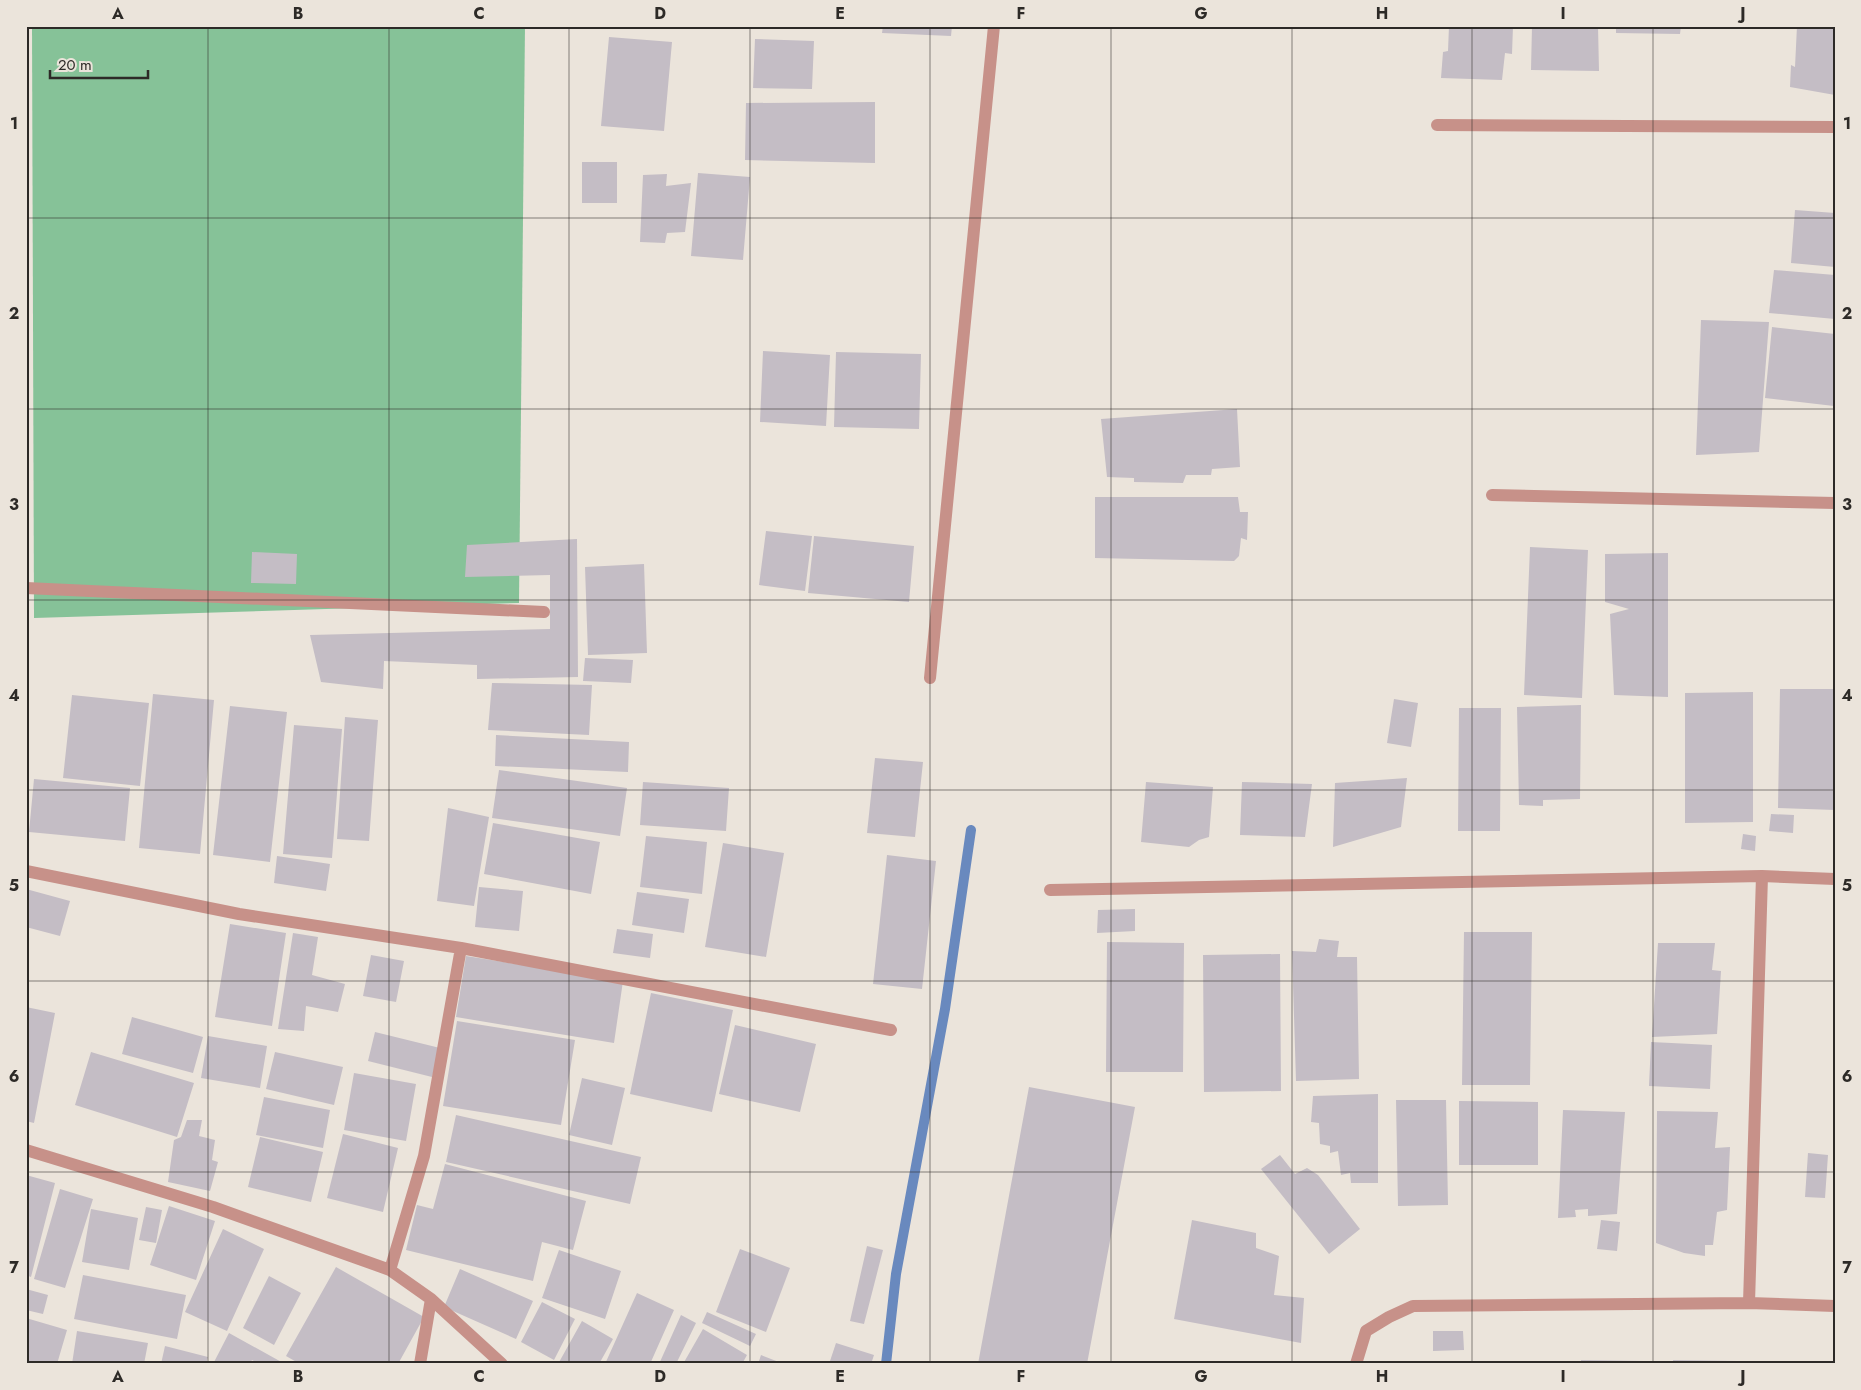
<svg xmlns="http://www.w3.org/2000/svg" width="1861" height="1390" font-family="Jost,sans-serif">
  <rect width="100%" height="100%" fill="#ebe4db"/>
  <path fill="#e4d9ca" d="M26 26 29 619 26 630Z"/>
  <path fill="#86c298" d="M32 26H525L519 603 34 618Z"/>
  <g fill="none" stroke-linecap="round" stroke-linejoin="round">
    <path stroke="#6989be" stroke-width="10" d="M886 1364 896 1274 945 1009 971 830"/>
  </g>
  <path fill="#c4bdc5" d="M883 26H952L951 36 882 33Z
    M1449 26H1513L1512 54 1505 53 1502 80 1441 78 1443 52 1448 51Z
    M1532 26H1598L1599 71 1531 70Z
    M1616 26H1681L1680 34 1616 33Z
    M1797 26H1835V95L1790 87 1791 65 1795 67Z
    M609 37 672 42 664 131 601 126Z
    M755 39 814 41 812 89 753 88Z
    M875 102V163L745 160 746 103Z
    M582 162H617V203H582Z
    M698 173 750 177 743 260 691 256Z
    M667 174 666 186 691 183 685 232 667 233 665 243 640 242 643 175Z
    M1795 210 1835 213V267L1791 263Z
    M1774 270 1835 275V319L1769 313Z
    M1701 320 1769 322 1759 452 1696 455Z
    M1772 327 1835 334 1834 406 1765 398Z
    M763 351 830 355 826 426 760 422Z
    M836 352 921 354 919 429 834 427Z
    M1237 409 1240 467 1212 469 1211 475H1186L1183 483 1134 482V478L1107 477 1101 419Z
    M1095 497H1238L1240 512H1248L1247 540 1241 538 1239 556 1234 561 1095 558Z
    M766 531 812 536 805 591 759 585Z
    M814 536 914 546 909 602 808 593Z
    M577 539 578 677 477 679V665L384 661 383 689 321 682 310 635 550 629V575L465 577 467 545Z
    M1530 547 1588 550 1582 698 1524 695Z
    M252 552 297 554 296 584 251 583Z
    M1668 553V697L1614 695 1610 614 1629 609 1605 602V554Z
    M644 564 647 653 588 655 585 567Z
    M585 658 633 660 631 683 583 681Z
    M492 683 592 685 589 735 488 730Z
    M1780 689H1835V810L1778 808Z
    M1753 692V822L1685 823V693Z
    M153 694 214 700 200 854 139 848Z
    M72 695 149 703 140 786 63 778Z
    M1394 699 1418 703 1411 747 1387 743Z
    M1581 705 1580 799 1543 800V806L1519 805 1517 707Z
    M230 706 287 712 270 862 213 855Z
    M1459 708H1501L1500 831H1458Z
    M345 717 378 720 369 841 337 839Z
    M294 725 342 729 332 858 283 854Z
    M496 735 629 742 628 772 495 766Z
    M875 758 923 762 915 837 867 833Z
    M499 770 627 788 620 836 492 818Z
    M1407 778 1401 827 1333 847 1335 783Z
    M34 779 130 788 125 841 29 832Z
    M643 782 729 788 726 831 640 825Z
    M1146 782 1213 787 1209 837 1199 840 1189 847 1141 842Z
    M1242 782 1312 784 1305 837 1240 835Z
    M448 808 489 817 474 906 437 901Z
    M1771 814 1794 815 1793 833 1769 831Z
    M493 823 600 842 591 894 484 874Z
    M1743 834 1756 836 1755 851 1741 849Z
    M646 836 707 842 702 894 640 887Z
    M723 843 784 853 766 957 705 947Z
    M887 855 936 861 922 989 873 984Z
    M277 856 330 864 326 891 274 883Z
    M479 887 523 891 519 931 475 927Z
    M26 889 70 901 60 936 26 927Z
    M637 892 689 899 684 933 632 925Z
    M1135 909V931L1097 933 1098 910Z
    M230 924 286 933 272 1026 215 1017Z
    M617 929 653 934 650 958 613 953Z
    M1464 932H1532L1530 1085H1462Z
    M293 933 318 937 312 975 345 984 338 1012 306 1006 304 1031 278 1029Z
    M1319 939 1339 941 1337 957H1357L1359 1079 1296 1081 1292 951 1316 952Z
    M1107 942 1184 943 1183 1072H1106Z
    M1658 943H1715L1712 970 1721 971 1717 1034 1652 1037Z
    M1280 954 1281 1091 1204 1092 1203 955Z
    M371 955 404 961 396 1002 363 996Z
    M466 956 623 981 614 1043 456 1017Z
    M651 993 733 1010 712 1112 630 1094Z
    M26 1007 55 1013 34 1123 26 1121Z
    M132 1017 203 1037 193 1073 122 1054Z
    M457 1021 575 1040 561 1125 443 1106Z
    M735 1025 816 1044 800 1112 719 1094Z
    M375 1032 440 1048 432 1077 368 1061Z
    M208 1036 267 1046 260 1088 201 1078Z
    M1651 1042 1712 1045 1710 1089 1649 1086Z
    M91 1052 194 1083 177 1137 75 1105Z
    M275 1052 343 1067 334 1105 266 1089Z
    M354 1073 416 1084 406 1141 344 1130Z
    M582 1078 625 1088 612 1145 569 1135Z
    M1029 1087 1135 1107 1087 1364H978Z
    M1378 1094V1183H1351L1350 1173 1341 1175 1338 1151 1330 1153V1146L1320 1144 1319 1123 1311 1122 1313 1096Z
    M264 1097 330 1110 323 1148 256 1135Z
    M1396 1100H1446L1448 1205 1398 1206Z
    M1459 1101 1538 1102V1165H1459Z
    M1563 1110 1625 1112 1617 1214 1588 1216V1209L1575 1210 1576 1217 1558 1218Z
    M1657 1111 1718 1112 1715 1148 1730 1147 1727 1210 1717 1212 1713 1245H1705V1256L1684 1253 1656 1243Z
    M456 1115 641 1157 630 1204 446 1162Z
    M187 1120H202L199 1136 215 1140 212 1160 218 1162 210 1191 168 1182 174 1140 181 1137Z
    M343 1134 398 1148 383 1212 327 1198Z
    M260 1137 323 1152 311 1202 248 1187Z
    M1808 1153 1828 1155 1825 1198 1805 1197Z
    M1280 1155 1295 1174 1307 1168 1318 1175 1360 1229 1329 1254 1261 1169Z
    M445 1164 586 1201 573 1250 542 1242 533 1281 406 1250 417 1205 433 1209Z
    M26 1175 55 1183 31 1277 26 1275Z
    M60 1189 93 1199 65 1288 34 1279Z
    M169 1206 215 1221 196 1280 150 1265Z
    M146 1207 162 1210 156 1243 139 1240Z
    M91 1209 138 1218 129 1270 82 1262Z
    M1192 1220 1256 1233V1248L1279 1256 1274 1295 1304 1298 1301 1343 1174 1319Z
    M1601 1220 1620 1222 1617 1251 1597 1249Z
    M223 1229 264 1249 227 1331 185 1312Z
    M867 1246 883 1250 864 1324 850 1321Z
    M740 1249 790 1268 766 1332 716 1312Z
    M559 1250 621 1271 605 1319 542 1298Z
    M336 1267 424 1317 398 1364H300L286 1356Z
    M460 1269 533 1301 516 1339 444 1307Z
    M83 1275 186 1295 177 1339 74 1319Z
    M269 1276 301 1293 274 1345 243 1328Z
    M26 1289 48 1295 43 1314 26 1310Z
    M637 1293 674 1310 650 1364H605Z
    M542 1302 575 1319 554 1360 521 1342Z
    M707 1312 756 1334 750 1346 702 1323Z
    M681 1315 696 1323 676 1364H659Z
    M26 1318 67 1330 57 1364H26Z
    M582 1321 613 1339 599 1364H558Z
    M703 1329 747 1355 742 1364H683Z
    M77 1331 148 1343 144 1364H72Z
    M1433 1331H1463L1464 1350 1433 1351Z
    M229 1333 285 1364H259L252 1360 250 1364H213Z
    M836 1343 874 1355 871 1364H829Z
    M165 1346 208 1357 206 1364H161Z
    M761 1355 784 1364H758Z
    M1581 1360 1644 1361V1364H1581Z
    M1673 1360 1737 1361V1364H1673Z"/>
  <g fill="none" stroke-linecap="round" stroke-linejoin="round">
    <path stroke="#c79189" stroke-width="12" d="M1437 125 1835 127
      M1492 495 1835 503
      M26 588 544 612
      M930 678 994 26
      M26 871 239 914 461 948 891 1030
      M1050 890 1762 876 1835 879
      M26 1150 213 1207 390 1270 431 1299 502 1364
      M390 1270 424 1156 461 948
      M1749 1303 1762 876
      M420 1364 431 1299
      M1356 1364 1366 1331 1389 1317 1413 1306 1749 1303 1835 1306"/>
  </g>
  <path fill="none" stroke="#2d2a27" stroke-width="1" stroke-opacity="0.55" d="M208 26V1364M389 26V1364M569 26V1364M750 26V1364M930 26V1364M1111 26V1364M1292 26V1364M1472 26V1364M1653 26V1364M26 218H1835M26 409H1835M26 600H1835M26 790H1835M26 981H1835M26 1172H1835"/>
  <rect width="1861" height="1390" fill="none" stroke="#ebe4db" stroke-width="55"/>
  <path d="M50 70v8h98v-8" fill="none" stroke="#2d2a27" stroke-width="2.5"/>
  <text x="58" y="70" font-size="15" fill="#2d2a27" stroke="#ebe4db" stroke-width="4" paint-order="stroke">20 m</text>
  <rect x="28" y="28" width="1806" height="1334" fill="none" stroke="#2d2a27" stroke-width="2"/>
  <g font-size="16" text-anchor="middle" font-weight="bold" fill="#2d2a27">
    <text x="118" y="19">A</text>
    <text x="298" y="19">B</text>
    <text x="479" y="19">C</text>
    <text x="660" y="19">D</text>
    <text x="840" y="19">E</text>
    <text x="1021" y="19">F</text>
    <text x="1201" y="19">G</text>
    <text x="1382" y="19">H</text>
    <text x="1563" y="19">I</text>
    <text x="1743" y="19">J</text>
    <text x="14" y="129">1</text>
    <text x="1847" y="129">1</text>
    <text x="14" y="319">2</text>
    <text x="1847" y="319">2</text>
    <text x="14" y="510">3</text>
    <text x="1847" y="510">3</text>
    <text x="14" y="701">4</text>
    <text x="1847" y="701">4</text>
    <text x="14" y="891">5</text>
    <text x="1847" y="891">5</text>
    <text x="14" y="1082">6</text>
    <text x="1847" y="1082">6</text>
    <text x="14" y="1273">7</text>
    <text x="1847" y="1273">7</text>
    <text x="118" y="1382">A</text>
    <text x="298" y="1382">B</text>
    <text x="479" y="1382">C</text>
    <text x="660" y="1382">D</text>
    <text x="840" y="1382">E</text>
    <text x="1021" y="1382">F</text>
    <text x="1201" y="1382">G</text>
    <text x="1382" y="1382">H</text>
    <text x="1563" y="1382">I</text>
    <text x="1743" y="1382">J</text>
  </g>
</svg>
